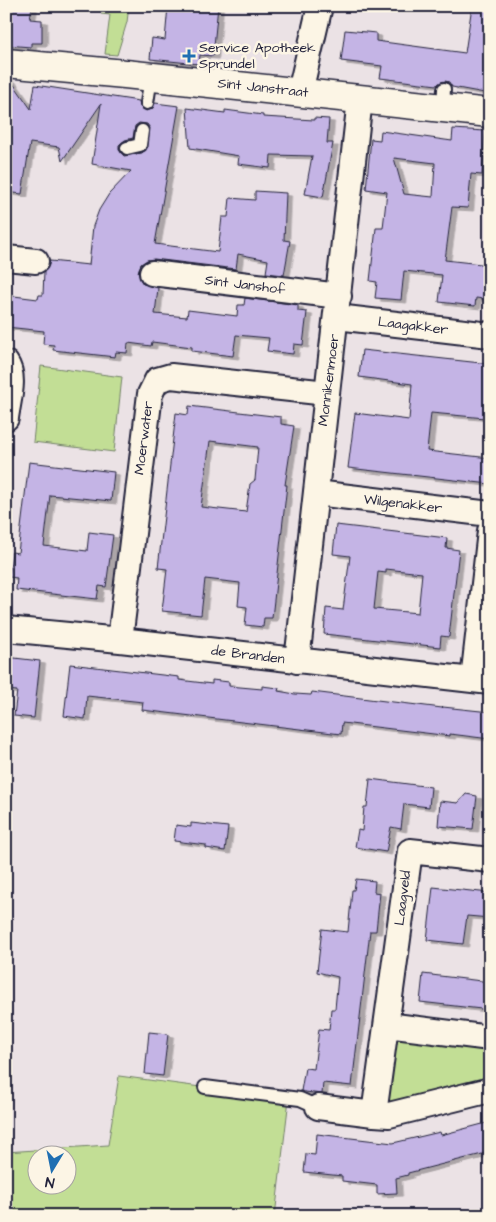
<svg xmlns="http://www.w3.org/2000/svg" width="496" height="1222" font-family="'Architects Daughter',sans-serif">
  <defs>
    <filter id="shadow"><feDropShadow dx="5.5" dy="3" stdDeviation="0" flood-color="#0004"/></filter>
  </defs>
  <rect width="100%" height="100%" fill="#ebe2e5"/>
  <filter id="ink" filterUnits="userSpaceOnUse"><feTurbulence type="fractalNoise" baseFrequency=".02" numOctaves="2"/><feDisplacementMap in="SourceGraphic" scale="10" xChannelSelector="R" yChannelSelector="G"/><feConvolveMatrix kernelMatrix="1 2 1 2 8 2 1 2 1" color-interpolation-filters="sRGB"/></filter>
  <g filter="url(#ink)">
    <path fill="#c2de95" stroke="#728068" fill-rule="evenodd" d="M106 6H129L127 22 117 55 105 54 110 15 101 14 102 8Z
      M41 366 122 377 114 452 33 442Z
      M394 1035 490 1045V1082L383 1105Z
      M119 1076 289 1099 275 1216H6V1152L108 1145ZM38 1154H68V1184H38Z"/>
    <path fill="#c4b4e5" stroke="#22223b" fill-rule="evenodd" filter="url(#shadow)" d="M6 6H32L30 19 42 20V43H31V47L6 45Z
      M168 6H218L213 56 200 55 199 64 150 59 152 38 165 40Z
      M472 6H490V94L452 87 449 82 445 81 441 82 437 85 380 78 382 66 341 61 345 30 376 33V41L465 53Z
      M6 79H10L31 109 35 85 139 101 140 106 146 111 153 108 155 103 179 106 155 244 218 252 222 217H228L230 198 255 200V191L286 193 284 240 290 241 284 275 266 273 268 260 238 254 236 269 154 259 147 260 141 264 138 272 140 279 143 284 158 288 155 314 187 317 188 310 237 316 238 305H244L245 298 298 305V311L307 312 303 345 294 344 293 354 267 351 269 338 236 335 233 356 192 351V347L152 342 151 346 128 343 127 353 116 352 115 357 53 350 54 345 43 344 44 331 6 327V295L38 299 39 295H43L44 272 47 269 50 261 89 265 93 226 99 210 109 194 131 171 92 164 101 104 62 161 59 147 30 143 22 194 6 192ZM139 123 147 124 150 128 148 147 142 153 124 156 119 150V145L125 140 133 138 135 126Z
      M187 108 225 113V110L263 115V117L314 120V118L329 119 327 143H333L323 197 305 194 312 156 271 155 270 168 238 164 239 156 190 148Z
      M453 129 485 131 483 159 482 175 471 174 468 208 452 207 445 260 490 265V300L476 298 475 306 439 302 442 275 404 271 401 300 375 298 377 282 370 281 376 228H383L387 192 366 189 371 139 380 140 381 131 452 141ZM394 158 435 163 433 197 404 194Z
      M362 350 490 364 485 418 431 413 427 451 490 458V484L348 468 355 413 409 420 412 384 359 377Z
      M189 406 281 417V424L294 426 285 485H287L272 618H264L263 627 245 625 247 607 238 606 240 583 205 579 201 615 162 611 167 569 158 568 176 413 188 415ZM210 441 258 447 255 480 250 484 246 512 201 507Z
      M29 462 114 472 111 501 50 495 44 546 87 551 89 532 113 535 106 587 99 586 97 599 16 590 17 578 9 577 12 552 18 553Z
      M336 525 447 538 446 548 459 550 449 637 441 636 440 647 324 634 326 608 343 610 350 556 333 554ZM386 569 422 573 418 613 374 609 378 572 386 573Z
      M6 657 40 661 34 718 14 716 17 691 6 690Z
      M70 664 179 677V680L212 684V680L229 682V686L262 689V686L270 687 279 688 278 691 295 694 311 695 312 692 442 708 443 707 490 712V739L450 734V736L342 723 341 734 142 710 143 702 87 696 85 719 64 716Z
      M370 779 431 787 429 807 404 804 401 829 391 827 386 852 355 847 358 830 362 831 364 807H367Z
      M466 794 477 796 473 829 438 826 440 801 458 803Z
      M191 823 228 827 225 851 206 848V845L174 841 176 825 191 827Z
      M356 879 375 881 374 892 380 893 376 931H370L352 1086 323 1083 322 1094 305 1092 301 1091 305 1068 314 1069 319 1029 329 1030 331 1009H335L338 977 317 972 322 929 348 932 352 890H354Z
      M433 887 490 893V918L467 916 463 944 427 940Z
      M423 974 490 982V1010L420 1002Z
      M149 1032 168 1034 163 1076 145 1074Z
      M490 1122V1152L408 1173V1175L396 1178 397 1193 377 1194V1185L342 1181V1176L304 1172 306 1154 315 1155 317 1134 393 1143 440 1132 441 1135Z"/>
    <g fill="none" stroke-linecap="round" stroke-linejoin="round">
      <defs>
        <path id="service" d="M147 103 151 77
          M443 108 444 89
          M127 148 140 145 142 131
          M205 1087 300 1099 318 1107"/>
        <path id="minor" d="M300 92 320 6
          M6 258 36 261
          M152 273 339 296
          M337 317 490 335
          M6 363C16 377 8 401 6 418
          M316 493 490 514
          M6 629 120 640 490 682
          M120 640 150 394 157 380 171 376 327 393
          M297 661 360 99
          M473 680 490 531
          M490 860 410 851 374 1114 389 1115 490 1090
          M387 1025 490 1038
          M318 1107 374 1114"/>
        <path id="tertiary" d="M6 63 125 74 490 113"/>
      </defs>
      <use href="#service" stroke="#22223b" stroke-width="16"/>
      <use href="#minor" stroke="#22223b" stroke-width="28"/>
      <use href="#tertiary" stroke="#22223b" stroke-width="31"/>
      <use href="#service" stroke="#fcf5e5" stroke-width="12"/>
      <use href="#minor" stroke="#fcf5e5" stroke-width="24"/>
      <use href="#tertiary" stroke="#fcf5e5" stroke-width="28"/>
    </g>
  </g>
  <path fill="#1f6fb2" stroke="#fcf5e5" stroke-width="2" d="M186.5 48.5h5v5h5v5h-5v5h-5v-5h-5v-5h5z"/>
  <g text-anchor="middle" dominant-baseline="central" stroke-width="5" stroke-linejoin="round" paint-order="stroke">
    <g font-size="14" fill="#22223b" stroke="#fcf5e5" text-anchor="start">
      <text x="199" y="48">Service Apotheek<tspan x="199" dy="16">Sprundel</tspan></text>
    </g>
    <g font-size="14" fill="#22223b" stroke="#fcf5e5">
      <text transform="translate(263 88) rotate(6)">Sint Janstraat</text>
      <text transform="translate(245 285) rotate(7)">Sint Janshof</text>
      <text transform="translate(413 326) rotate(7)">Laagakker</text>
      <text transform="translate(329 380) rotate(-83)">Monnikenmoer</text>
      <text transform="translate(144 438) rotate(-83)">Moerwater</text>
      <text transform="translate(403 504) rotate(7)">Wilgenakker</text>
      <text transform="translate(248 655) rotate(7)">de Branden</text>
      <text transform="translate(403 898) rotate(-83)">Laagveld</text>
    </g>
  </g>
  <rect width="496" height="1222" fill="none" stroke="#fcf5e5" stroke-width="25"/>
  <rect x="12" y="12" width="471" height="1197" fill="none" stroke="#22223b" stroke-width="2" filter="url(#ink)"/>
  <g transform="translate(52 1170) rotate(190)"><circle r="24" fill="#fcf5e5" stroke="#a5a1a1"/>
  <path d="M0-4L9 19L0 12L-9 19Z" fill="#1f6fb2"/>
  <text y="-8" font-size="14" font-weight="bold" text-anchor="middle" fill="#22223b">N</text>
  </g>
</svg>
